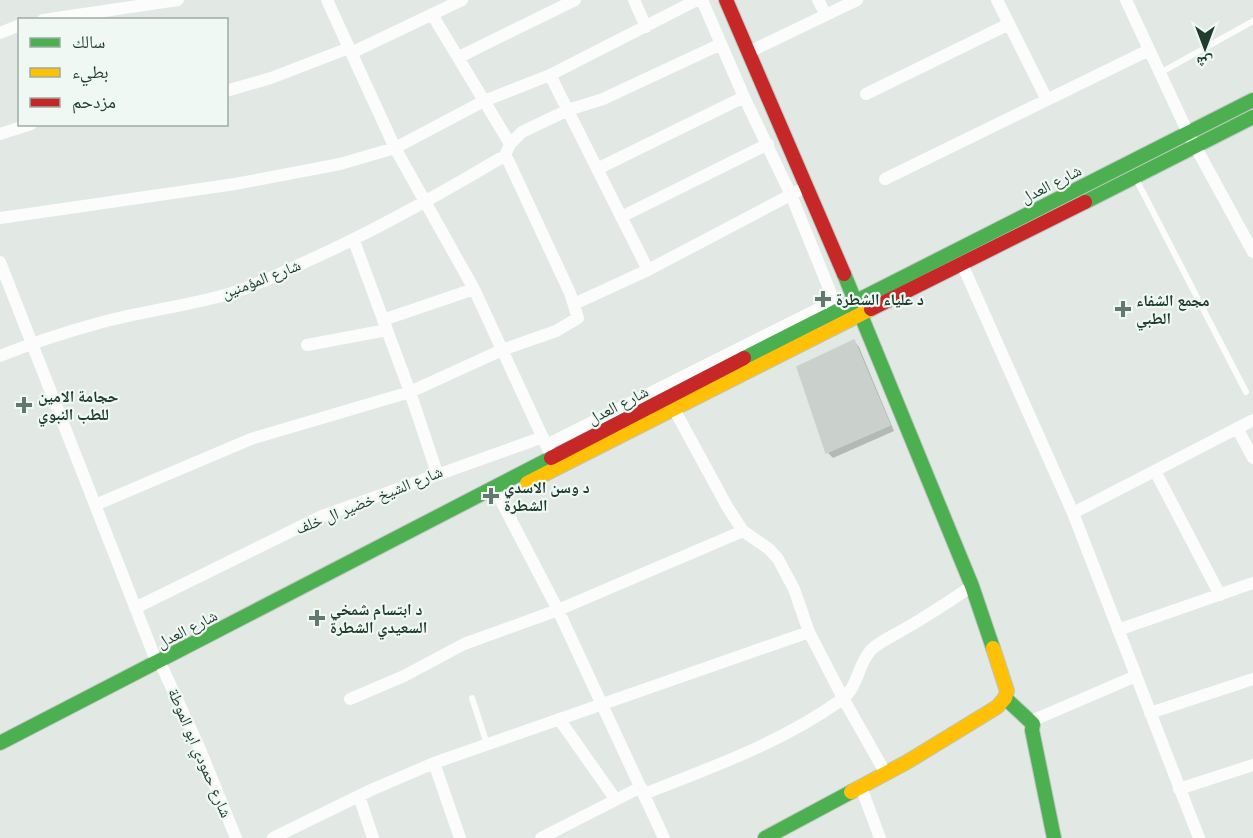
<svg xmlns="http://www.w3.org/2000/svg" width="1253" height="838" font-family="'DM Sans','Noto Naskh Arabic',sans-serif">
  <rect width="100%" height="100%" fill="#e2e8e4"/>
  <path fill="#0003" d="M854 341 859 347 894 431 833 458 827 452Z"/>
  <path fill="#cad1cd" stroke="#cbd1cd" stroke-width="1.5" d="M854 340 890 425 826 453 797 367Z"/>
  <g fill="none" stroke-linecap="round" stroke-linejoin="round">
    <defs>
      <path id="fast" d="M1085 202 1253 117
        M844 274 972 586 993 648
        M744 358 1253 100
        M1005 698 1033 724 1032 730 1054 838
        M0 743 551 458
        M765 838 851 792"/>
      <path id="slow" d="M527 483 871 309
        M851 792 907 762 997 707 1005 698 1007 691 993 648"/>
      <path id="jam" d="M726 0 844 274
        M871 309 1085 202
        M551 458 744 358"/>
    </defs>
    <use href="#fast" stroke="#bbc5bf" stroke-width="16"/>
    <use href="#slow" stroke="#bbc5bf" stroke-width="16"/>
    <use href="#jam" stroke="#bbc5bf" stroke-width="16"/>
    <path stroke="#fbfcfb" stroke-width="6" d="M1160 73 1253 21
      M1135 177 1246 392
      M472 698 487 744"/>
    <path stroke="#fbfcfb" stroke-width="12" d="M327 0 395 148 474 289 549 451
      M634 0 646 27
      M818 0 826 15
      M997 0 1046 98
      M1126 0 1188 133 1253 252
      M433 16 510 144
      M43 20 178 0
      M0 33 20 25
      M749 52 857 0
      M351 53 462 0
      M459 57 575 0
      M550 75 648 270
      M226 91 271 78 349 48
      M866 94 1009 24
      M0 134 31 124
      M504 158 510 144 522 132 568 110 603 99 721 44
      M597 169 744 97
      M885 179 1149 50
      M621 217 768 144
      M0 218 235 184 340 164 395 148 484 101 550 75 697 0
      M354 241 410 392 437 473
      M0 262 157 663
      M962 264 1073 513 1199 838
      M574 304 648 270 798 191
      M383 320 474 289
      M307 345 387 330
      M0 356C32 343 66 332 99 323 143 311 188 306 232 293 256 285 280 274 303 263 371 233 435 197 499 159L504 158
      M674 409 728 508 743 531 769 549 778 559 794 589 809 632 843 698 886 774
      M1237 428 1253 458
      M546 445 830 303 832 296 791 195 744 97 702 0
      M1155 471 1220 595
      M499 497 558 610 664 838
      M95 505 251 439 410 392 502 350 556 331 578 318 570 293 508 160 504 158
      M1073 513 1253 420
      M135 608 322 516 543 437
      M1118 630 1253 583
      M163 669 199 747 236 838
      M350 699 404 676 464 644 558 610 743 531
      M1150 713 1253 679
      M559 719 616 800
      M1033 724 1036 719 1136 676
      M434 763 460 838
      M861 787 880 838
      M1179 789 1253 765
      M644 794C712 767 781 743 841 700 859 687 857 665 871 650 880 641 895 635 906 628 929 615 950 601 972 586
      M359 796 373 838
      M273 838 371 790 434 763 809 632
      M541 838 641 787"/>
    <use href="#fast" stroke="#4caf50" stroke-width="14"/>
    <use href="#slow" stroke="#ffc107" stroke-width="14"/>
    <use href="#jam" stroke="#c62828" stroke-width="14"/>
  </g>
  <g fill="#63786e" stroke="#eff8f2" stroke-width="2">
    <path d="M820 290h6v6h6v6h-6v6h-6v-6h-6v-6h6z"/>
    <path d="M1120 300h6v6h6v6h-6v6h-6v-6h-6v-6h6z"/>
    <path d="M21 396h6v6h6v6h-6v6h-6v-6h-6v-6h6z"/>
    <path d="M488 487h6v6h6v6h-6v6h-6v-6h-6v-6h6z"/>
    <path d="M314 609h6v6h6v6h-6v6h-6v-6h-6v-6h6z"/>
  </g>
  <g text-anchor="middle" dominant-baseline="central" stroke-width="4.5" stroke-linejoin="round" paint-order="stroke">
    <g font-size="16" fill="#1f3c2e" stroke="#eff8f2">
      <text transform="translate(1051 184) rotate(-27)">شارع العدل</text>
      <text transform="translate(261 279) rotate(-21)">شارع المؤمنين</text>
      <text transform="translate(618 405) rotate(-27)">شارع العدل</text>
      <text transform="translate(369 500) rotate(-22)">شارع الشيخ خضير ال خلف</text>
      <text transform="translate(187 629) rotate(-27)">شارع العدل</text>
      <text transform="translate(200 753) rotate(67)">شارع حمودي ابو الموطة</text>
    </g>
    <g font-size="16" font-weight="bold" fill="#1f3c2e" stroke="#eff8f2" text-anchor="start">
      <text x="836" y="299">د علياء الشطرة</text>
      <text x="1136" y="300">مجمع الشفاء<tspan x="1136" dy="18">الطبي</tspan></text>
      <text x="38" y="396">حجامة الامين<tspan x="38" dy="18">للطب النبوي</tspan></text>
      <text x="504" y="487">د وسن الاسدي<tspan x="504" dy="18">الشطرة</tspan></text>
      <text x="330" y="609">د ابتسام شمخي<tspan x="330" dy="18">السعيدي الشطرة</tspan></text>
    </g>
  </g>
  <rect x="18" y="18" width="210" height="108" fill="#eff8f2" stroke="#9cada4" stroke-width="1.5"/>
  <rect x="30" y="38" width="30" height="9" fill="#4caf50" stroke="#9cada4" stroke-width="1.5"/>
  <text x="72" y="48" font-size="18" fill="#1f3c2e">سالك</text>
  <rect x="30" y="68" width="30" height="9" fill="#ffc107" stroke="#9cada4" stroke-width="1.5"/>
  <text x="72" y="78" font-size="18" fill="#1f3c2e">بطيء</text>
  <rect x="30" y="98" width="30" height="9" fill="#c62828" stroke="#9cada4" stroke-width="1.5"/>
  <text x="72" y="108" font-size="18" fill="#1f3c2e">مزدحم</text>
  <g transform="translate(1205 48) rotate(180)" stroke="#eff8f2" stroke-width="4.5" paint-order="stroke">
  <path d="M0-4.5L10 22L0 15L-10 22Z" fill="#1f3c2e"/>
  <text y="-9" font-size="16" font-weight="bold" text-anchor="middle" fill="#1f3c2e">ش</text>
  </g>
</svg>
